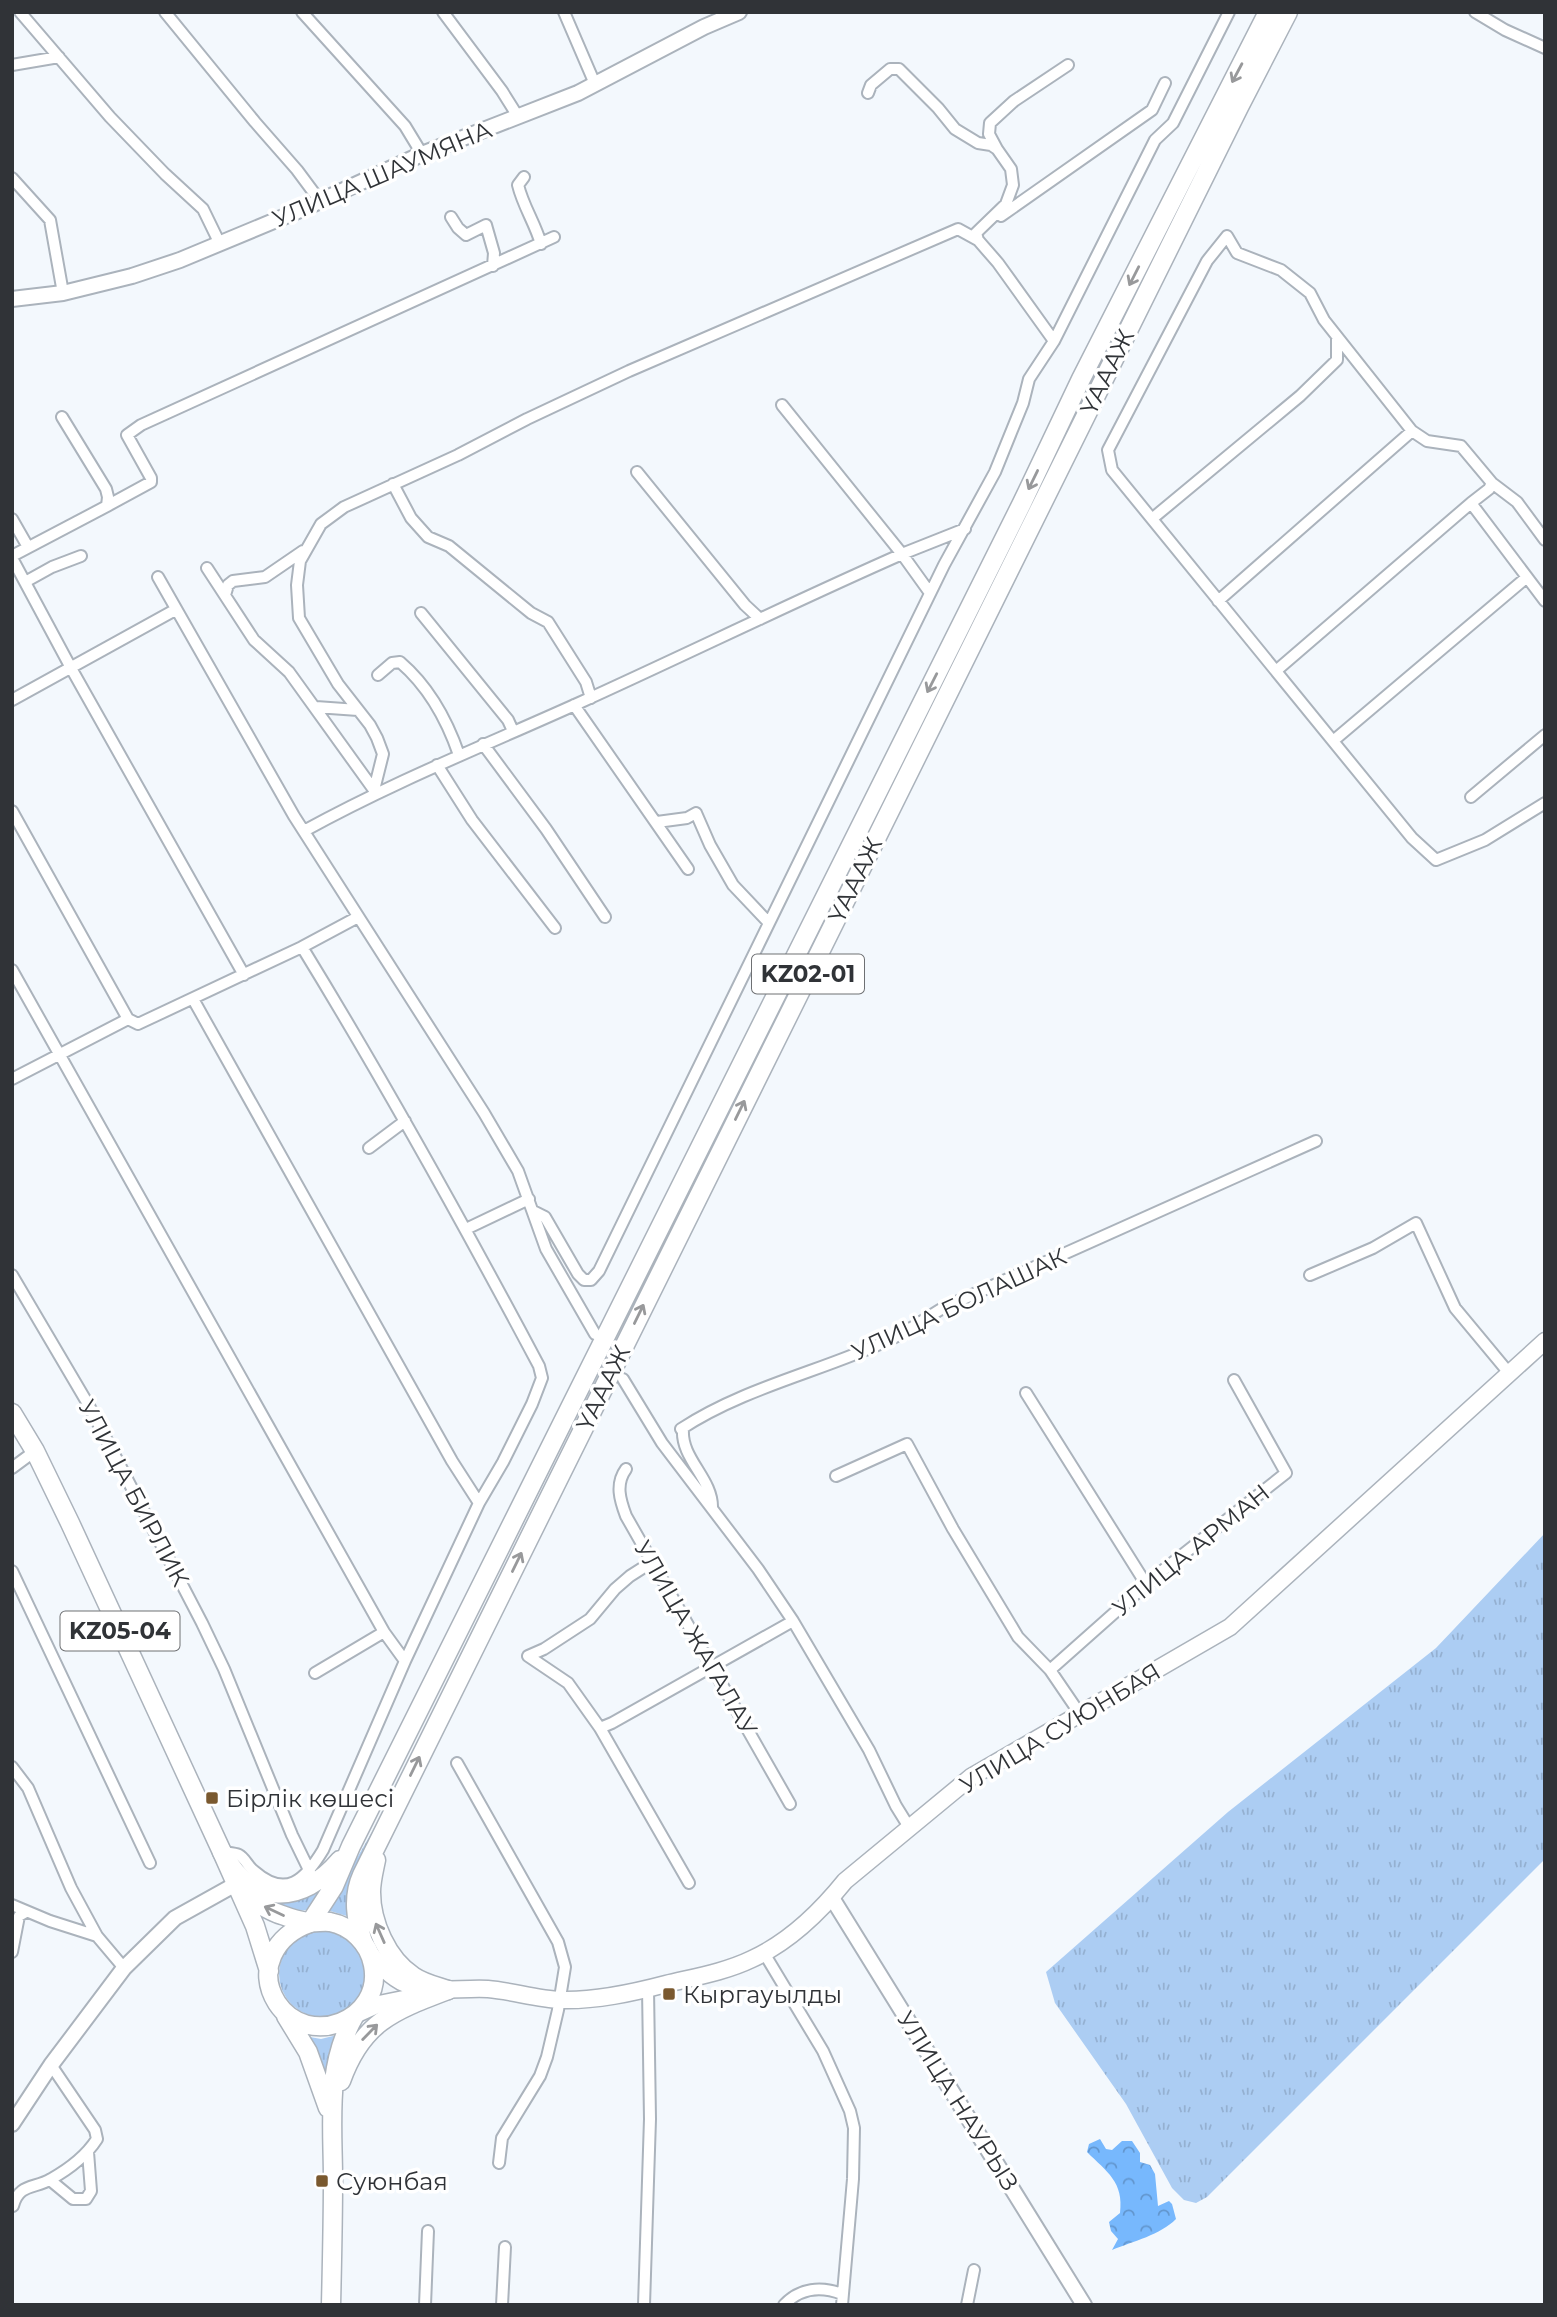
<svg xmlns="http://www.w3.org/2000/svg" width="1557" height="2317" font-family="Montserrat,sans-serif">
  <defs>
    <pattern id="grass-tufts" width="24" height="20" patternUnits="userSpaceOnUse" patternTransform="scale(1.75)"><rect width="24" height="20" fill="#accdf3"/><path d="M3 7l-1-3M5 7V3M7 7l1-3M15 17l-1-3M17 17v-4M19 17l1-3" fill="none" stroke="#94b0d1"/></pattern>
    <pattern id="forest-crowns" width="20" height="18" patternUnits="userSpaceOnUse" patternTransform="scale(1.75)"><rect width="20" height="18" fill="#77b8fd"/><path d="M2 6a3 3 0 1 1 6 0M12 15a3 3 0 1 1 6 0" fill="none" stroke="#6296ce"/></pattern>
  </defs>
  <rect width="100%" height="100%" fill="#f3f8fd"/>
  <path fill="url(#grass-tufts)" d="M1545 1533V1859L1207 2197 1196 2203 1184 2200 1172 2188 1126 2104 1055 2003 1046 1972 1228 1812 1436 1648Z
    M372 1832 354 1876 350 1917 327 1910Z
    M326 1883 310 1909C290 1915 278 1906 261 1897Z
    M279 1974a43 43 0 1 1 86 0a43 43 0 1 1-86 0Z
    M337 2035 329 2054 327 2078 310 2037 321 2039Z"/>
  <path fill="url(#forest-crowns)" d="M1100 2139 1106 2149 1112 2150 1122 2141H1132L1140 2153V2162L1150 2165 1155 2174 1158 2206 1169 2201 1172 2204 1176 2219C1160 2235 1134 2241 1112 2250L1118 2239 1111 2231 1109 2222 1120 2213C1124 2182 1107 2172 1087 2152L1089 2144Z"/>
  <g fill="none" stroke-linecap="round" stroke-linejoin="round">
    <defs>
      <path id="minor" d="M20 12 110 117 165 174 203 209 220 244
        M165 12 255 122 297 170 320 201
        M302 12 405 126 422 154
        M443 12 502 91 517 115
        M564 12 595 84
        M1475 12 1505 30 1545 48
        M12 65 59 57
        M868 93 871 85 890 69H899L938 108 955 129 978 143 991 145 997 149 1011 169 1013 185 1006 204 976 233 978 240
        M997 149 989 134 990 123 1014 101 1068 65
        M524 177 518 185C523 206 535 223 541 244
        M12 178 50 220 63 293
        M1001 216 1152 110 1165 83
        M451 217 458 228 466 235 486 225 494 253 493 266
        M637 472 745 605 760 619
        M1492 483 1517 502 1545 540
        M393 484 411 518 428 537 449 546 531 613 548 622 586 682 591 698
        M107 506 151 482V478L127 435 141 425 554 237
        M1153 518 1300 396 1337 360V337
        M12 519 28 547
        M12 556 107 506 108 497 106 489 62 417
        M12 558 71 668 244 975
        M207 568 254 640 289 672 374 790
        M158 577 294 816 484 1113 518 1171 546 1249 595 1334
        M25 582 52 567 81 556
        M930 593 902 554 965 529
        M225 595 228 585 233 581 265 577 303 551
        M1218 601 1412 431
        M1545 601 1471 503 1489 489 1492 483 1461 446 1427 441 1412 431 1324 320 1310 293 1281 270 1237 253 1227 236 1207 261 1108 450 1112 470 1412 838 1436 860 1485 840 1545 803
        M421 613 508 720 513 731
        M1277 670 1471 503
        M378 675 392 663 400 662C428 686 447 720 459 755
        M12 700 175 610
        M574 705 688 869
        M316 707 358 710
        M1333 741 1527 577
        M483 744 546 829 605 917
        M437 765 472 820 555 928
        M377 793 374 790 383 754 377 738 370 725 338 684 299 618 297 585 300 561 321 524 344 507 458 455 527 419 629 371 958 229 978 240 998 263 1054 341
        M1471 797 1545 735
        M12 811 128 1019 138 1024 302 947
        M657 822 687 818 696 813 710 845 733 885 768 922
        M304 831C393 782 486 745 579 703 687 654 793 602 902 554L782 405
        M12 970 384 1632 405 1661
        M193 999 452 1461 479 1503
        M12 1079 128 1019
        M369 1148 405 1121
        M533 1211 545 1217 578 1274 584 1280H591L599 1271 944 565 995 472 1023 403 1029 379 1054 341 1155 140 1173 123 1229 12
        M466 1229 529 1199
        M12 1275 88 1404 202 1623 224 1669 292 1835 310 1872
        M1310 1275 1373 1248 1416 1223 1455 1308 1509 1373
        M623 1379 662 1443 758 1569 793 1621 869 1750 896 1806 909 1827
        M1026 1393 1146 1584
        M12 1468 35 1451
        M626 1469C615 1484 620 1500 626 1516L790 1804
        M836 1476 907 1444 953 1529 1018 1637 1050 1670 1080 1714
        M712 1508C713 1479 681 1459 683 1430L681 1429C745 1387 823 1371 891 1339 909 1331 926 1318 943 1308L1316 1141
        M652 1562 630 1576 615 1589 590 1619 544 1649 528 1656 568 1683 600 1728 689 1883
        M12 1571 150 1863
        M1050 1670 1157 1575 1286 1473 1234 1380
        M315 1673 384 1632
        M600 1728 612 1723 793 1621
        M457 1763 558 1942 565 1967 558 2010 547 2057 540 2076 502 2138 499 2163
        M12 1767 28 1788 71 1888 97 1936
        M222 1852C227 1853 234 1853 239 1855 245 1858 248 1867 254 1871 286 1899 305 1880 323 1850L405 1661 479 1503 503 1462 532 1404 542 1378 539 1366C464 1225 386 1084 302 947L358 917
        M12 1905 50 1921 97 1936 124 1968
        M12 1952 19 1916 26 1912
        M764 1953 823 2051 850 2111 854 2128 853 2179 842 2305
        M50 2180 73 2199H86L91 2191 88 2152
        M13 2206C19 2183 35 2189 51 2179 69 2169 86 2156 97 2139L95 2130 51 2065
        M425 2305 428 2231
        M502 2305 505 2247
        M644 2305 650 2119 648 1989
        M784 2305C800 2288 821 2286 842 2294
        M967 2305 974 2270"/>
      <path id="tertiary" d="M12 299 63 293 132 276 180 260 305 208 422 154 578 93 704 27 739 12
        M832 1898 1084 2305
        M12 2124 51 2065 124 1968 175 1918 236 1884"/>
      <path id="secondary" d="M369 1952C377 1961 384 1971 395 1978 421 1997 457 1987 488 1989 512 1991 537 1999 561 2000 596 2001 632 1993 666 1984 695 1977 725 1972 752 1959 789 1942 820 1912 845 1881L971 1777 1230 1627 1545 1341
        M357 2014 379 2004 423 1995"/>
      <path id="primary" d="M12 1413 35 1451 70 1523 222 1852 255 1926 269 1971
        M240 1892C254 1900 267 1911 282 1915 290 1918 300 1921 308 1922 315 1923 323 1921 330 1922 351 1926 369 1943 373 1965 384 2020 308 2050 277 2003 256 1970 275 1935 310 1923
        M286 2016 308 2052 328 2108
        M341 2081C362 2022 393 2011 448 1990
        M331 2305C332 2263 333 2221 333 2180 333 2123 325 2066 355 2015"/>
      <path id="trunk" d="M222 1852C252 1907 302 1905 340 1860
        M376 1860C374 1870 371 1881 371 1892 371 1922 387 1959 413 1976 423 1983 436 1986 448 1990
        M310 1923 334 1886 351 1846 1022 503 1081 379 1268 12
        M363 1942C356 1920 352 1897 362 1875L1239 107 1288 12"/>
    </defs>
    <use href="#minor" stroke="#abb3bc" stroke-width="14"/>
    <use href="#tertiary" stroke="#abb3bc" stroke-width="18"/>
    <use href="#secondary" stroke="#abb3bc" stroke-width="19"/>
    <use href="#primary" stroke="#abb3bc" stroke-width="21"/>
    <use href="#trunk" stroke="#abb3bc" stroke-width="21"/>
    <use href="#minor" stroke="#fff" stroke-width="10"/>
    <use href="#tertiary" stroke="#fff" stroke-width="14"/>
    <use href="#secondary" stroke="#fff" stroke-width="16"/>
    <use href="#primary" stroke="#fff" stroke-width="18"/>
    <use href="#trunk" stroke="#fff" stroke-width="18"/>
  </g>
  <defs><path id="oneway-shaft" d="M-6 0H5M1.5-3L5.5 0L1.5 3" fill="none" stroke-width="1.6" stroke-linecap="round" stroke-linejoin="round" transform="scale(1.75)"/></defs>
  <g stroke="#98999b">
    <use href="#oneway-shaft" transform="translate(1237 73) rotate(118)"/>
    <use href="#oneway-shaft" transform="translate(1134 276) rotate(117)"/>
    <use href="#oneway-shaft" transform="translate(1033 480) rotate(116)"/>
    <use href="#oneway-shaft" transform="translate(932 683) rotate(117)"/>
    <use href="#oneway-shaft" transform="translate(740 1110) rotate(-64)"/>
    <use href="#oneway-shaft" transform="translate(639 1314) rotate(-64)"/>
    <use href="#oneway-shaft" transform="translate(517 1562) rotate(-64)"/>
    <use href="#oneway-shaft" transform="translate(415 1766) rotate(-64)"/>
    <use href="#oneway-shaft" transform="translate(274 1911) rotate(-155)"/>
    <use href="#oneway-shaft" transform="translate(380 1933) rotate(-114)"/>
    <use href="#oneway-shaft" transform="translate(370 2032) rotate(-46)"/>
  </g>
  <g fill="#7a592f" stroke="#fff" stroke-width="2.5">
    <rect x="205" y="1791" width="14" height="14" rx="3.5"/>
    <rect x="662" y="1987" width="14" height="14" rx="3.5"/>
    <rect x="315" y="2174" width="14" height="14" rx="3.5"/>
  </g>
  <g text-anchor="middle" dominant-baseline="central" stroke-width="7" stroke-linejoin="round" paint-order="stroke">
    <g fill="#fff" stroke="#6e7073" stroke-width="2">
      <rect x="752" y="954.5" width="112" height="39" rx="5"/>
      <rect x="60.5" y="1611.5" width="119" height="39" rx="5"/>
    </g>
    <g font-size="23" font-weight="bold" fill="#303337">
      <text x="808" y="974">KZ02-01</text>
      <text x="120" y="1631">KZ05-04</text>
    </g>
    <g font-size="24" fill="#303337" stroke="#fff">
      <text transform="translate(382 174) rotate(-23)">УЛИЦА ШАУМЯНА</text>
      <text transform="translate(1107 372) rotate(-64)">ҮАААЖ</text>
      <text transform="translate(855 880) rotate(-64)">ҮАААЖ</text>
      <text transform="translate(959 1304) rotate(-25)">УЛИЦА БОЛАШАК</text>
      <text transform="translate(603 1388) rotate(-64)">ҮАААЖ</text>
      <text transform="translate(134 1493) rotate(62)">УЛИЦА БИРЛИК</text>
      <text transform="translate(1191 1550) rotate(-39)">УЛИЦА АРМАН</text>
      <text transform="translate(696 1638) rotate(60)">УЛИЦА ЖАГАЛАУ</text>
      <text transform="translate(1060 1728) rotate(-31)">УЛИЦА СУЮНБАЯ</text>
      <text transform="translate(958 2101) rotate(58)">УЛИЦА НАУРЫЗ</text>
    </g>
    <g font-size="24" fill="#303337" stroke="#fff" text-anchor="start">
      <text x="226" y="1798">Бірлік көшесі</text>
      <text x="683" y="1994">Кыргауылды</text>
      <text x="336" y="2181">Суюнбая</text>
    </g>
  </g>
  <rect width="1557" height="2317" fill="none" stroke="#303337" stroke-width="28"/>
</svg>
